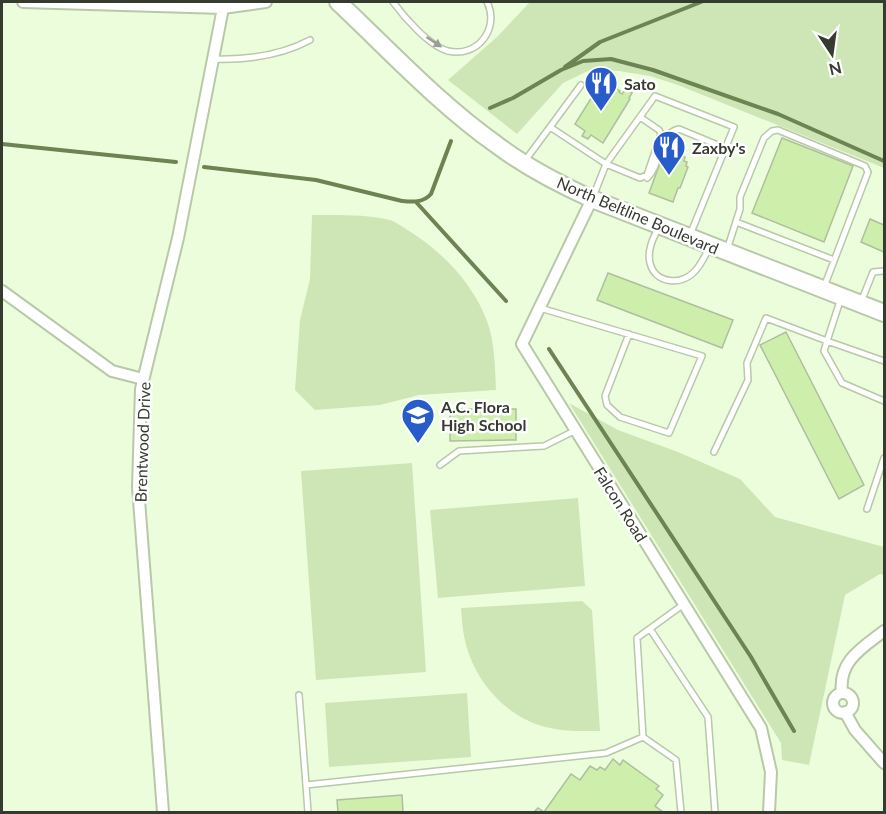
<svg xmlns="http://www.w3.org/2000/svg" width="886" height="814" font-family="Lato,sans-serif">
  <rect width="100%" height="100%" fill="#ecfddc"/>
  <path fill="#cee6b6" d="M530 2H884V168L678 85 650 76 619 71 590 70 563 83 517 134 448 80 497 37Z
    M312 215C338 215 365 214 390 220 396 222 401 226 406 229 441 250 473 283 487 321 495 343 495 367 496 390L419 395 380 405 315 410 295 390 300 320 310 279Z
    M569 403 618 430 678 452 740 479 775 517 884 547V575L880 574 845 595 809 765 782 760 781 743Z
    M412 463 426 672 316 680 301 471Z
    M578 498 585 586 438 598 430 510Z
    M582 601 592 610 600 731C583 731 566 732 550 728 506 719 472 679 464 636 462 627 462 617 461 608Z
    M467 693 471 757 329 767 325 703Z"/>
  <g fill="none" stroke-linecap="round" stroke-linejoin="round">
    <path stroke="#6c8352" stroke-width="4" d="M565 67 600 42 701 2
      M490 108 513 98 561 70 583 61 611 59 653 70 778 114 884 161
      M2 144 176 162
      M204 167 316 180 402 201C413 202 423 203 431 194L451 141
      M416 202 506 301
      M549 349 751 657 794 731"/>
  </g>
  <path fill="#ceefab" stroke="#aebe9e" stroke-width="1.5" d="M609 83 620 91 619 92 622 94 626 89 632 93 629 98 630 99 603 143 591 135 588 139 582 136 585 131 575 124 600 84 606 88Z
    M782 138 853 166 824 242 752 213Z
    M668 151 685 157 684 161 687 162 686 166 688 167 680 188H678L673 202 649 193 663 155 666 156Z
    M870 219 884 225V252L861 242Z
    M608 273 733 320 722 348 597 300Z
    M786 332 864 485 839 499 760 345Z
    M450 409H516V440L450 441Z
    M613 759 620 765 623 760 659 786 656 789 663 795 655 806 663 812H534L538 808 544 812 571 774 580 780 590 766 597 770 600 767 605 770Z
    M402 795 403 812H338L337 800Z"/>
  <g fill="none" stroke-linecap="round" stroke-linejoin="round">
    <defs>
      <path id="lane" d="M393 2C404 17 429 46 448 51 478 58 500 28 487 2
        M213 59C246 60 280 56 310 40
        M640 117 659 130 661 134 647 175 640 178 606 164 655 96 734 127 690 235
        M550 127 581 85
        M524 162 550 127 606 164 593 197
        M647 178C662 165 656 134 679 129L725 148
        M736 222 834 260
        M659 227C653 238 647 250 650 263 655 284 682 286 695 271 701 265 705 255 710 247
        M727 250 740 209V197L764 138 772 131 778 130 865 166 868 172 824 287
        M841 298 827 341 884 361
        M861 302 873 272 884 271
        M540 308 702 356 669 433 620 417 607 405 605 396 629 334
        M714 452 748 380 747 363 766 318 827 341 824 351 842 383 884 401
        M440 465 459 451 544 446 576 430
        M867 509 884 458
        M650 629 708 717 715 812
        M299 695 306 785 606 753 643 737
        M306 785 308 812
        M681 812 676 760 643 737 637 638 684 604"/>
      <path id="street" d="M23 2 223 8 266 2
        M592 199 522 344 761 728 771 772 769 812
        M2 291 112 371 143 379
        M842 693C838 661 862 648 884 631
        M833 703a10 10 0 1 1 20 0a10 10 0 1 1-20 0Z
        M845 712 855 730 884 763
        M163 812 138 487 141 389 178 238 223 8"/>
      <path id="primary" d="M338 2C389 50 439 104 497 145 526 167 559 184 592 199L884 313"/>
    </defs>
    <use href="#lane" stroke="#b8c8a8" stroke-width="8"/>
    <use href="#street" stroke="#b8c8a8" stroke-width="14"/>
    <use href="#primary" stroke="#b8c8a8" stroke-width="20"/>
    <use href="#lane" stroke="#fff" stroke-width="5"/>
    <use href="#street" stroke="#fff" stroke-width="10"/>
    <use href="#primary" stroke="#fff" stroke-width="16"/>
  </g>
  <defs><path id="oneway-solid" d="M-6-.8H1V-3.2L6.5 0L1 3.2V.8H-6Z" transform="scale(1.5)"/></defs>
  <use fill="#9a9d96" href="#oneway-solid" transform="translate(434 42) rotate(34)"/>
  <defs>
    <symbol id="restaurant-pin" viewBox="-11 -11 22 30"><path d="M0 17L-7.5 6A9.5 9.5 0 1 1 7.5 6Z" fill="#285cca" stroke="#fff"/><path d="M-5-6h1v4h1v-4h1v4h1v-4h1v5L-1.5 .5V6h-2V.5L-5-1ZM5-6V6H3V1.5H1.5Q1.5-4 5-6Z" fill="#fff"/></symbol>
    <symbol id="school-pin" viewBox="-11 -11 22 30"><path d="M0 17L-7.5 6A9.5 9.5 0 1 1 7.5 6Z" fill="#285cca" stroke="#fff"/><path d="M0-5L7-2L0 1L-7-2ZM-4 1L0 2.5L4 1V4Q0 6-4 4Z" fill="#fff"/></symbol>
  </defs>
  <g fill-rule="evenodd">
    <use href="#restaurant-pin" x="582" y="64" width="38" height="52"/>
    <use href="#restaurant-pin" x="650" y="128" width="38" height="52"/>
    <use href="#school-pin" x="399" y="396" width="38" height="52"/>
  </g>
  <g text-anchor="middle" dominant-baseline="central" stroke-width="5" stroke-linejoin="round" paint-order="stroke">
    <g font-size="16" font-weight="bold" fill="#353b2e" stroke="#fff" text-anchor="start">
      <text x="624" y="83">Sato</text>
      <text x="692" y="147">Zaxby's</text>
      <text x="441" y="406">A.C. Flora<tspan x="441" dy="18">High School</tspan></text>
    </g>
    <g font-size="16" fill="#353b2e" stroke="#fff">
      <text transform="translate(638 215) rotate(23)">North Beltline Boulevard</text>
      <text transform="translate(142 442) rotate(-88)">Brentwood Drive</text>
      <text transform="translate(621 504) rotate(58)">Falcon Road</text>
    </g>
  </g>
  <rect width="886" height="814" fill="none" stroke="#353b2e" stroke-width="6"/>
  <g transform="translate(832 54) rotate(167)" stroke="#ffffff" stroke-width="4.5" paint-order="stroke">
  <path d="M0-4.5L10 22L0 15L-10 22Z" fill="#353b2e"/>
  <text y="-9" font-size="16" font-weight="bold" text-anchor="middle" fill="#353b2e">N</text>
  </g>
</svg>
